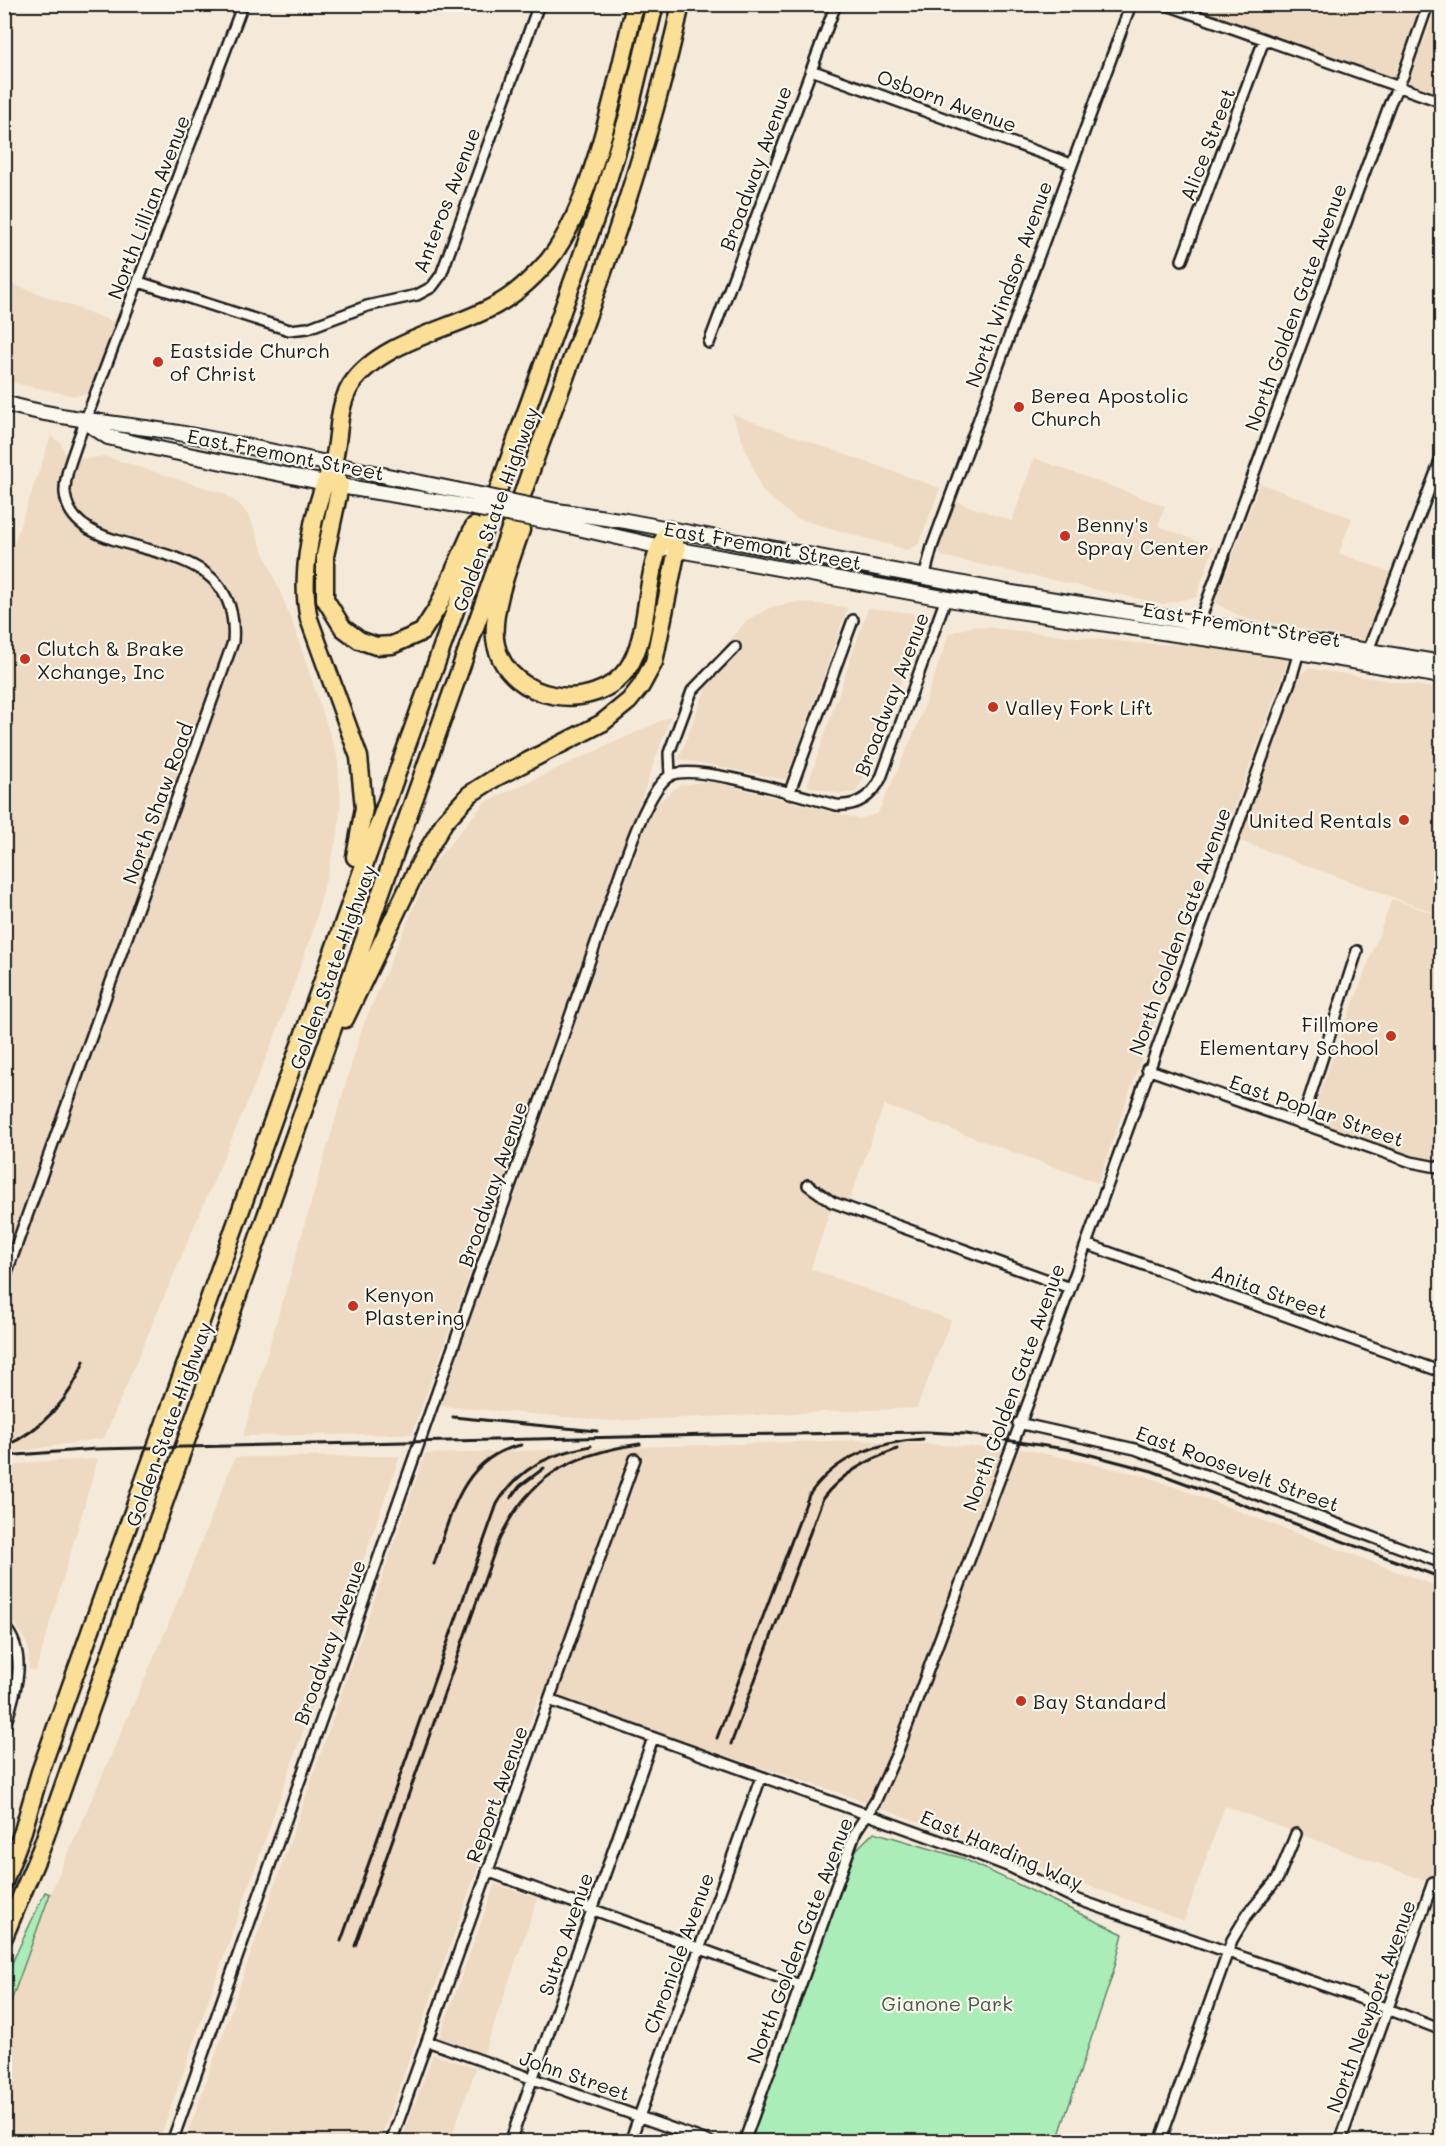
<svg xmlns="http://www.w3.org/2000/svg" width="1446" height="2146" font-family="Mali,sans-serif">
  <rect width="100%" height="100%" fill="#f5ead9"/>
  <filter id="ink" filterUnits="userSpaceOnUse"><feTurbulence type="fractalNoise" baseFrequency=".0167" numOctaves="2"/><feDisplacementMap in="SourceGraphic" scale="12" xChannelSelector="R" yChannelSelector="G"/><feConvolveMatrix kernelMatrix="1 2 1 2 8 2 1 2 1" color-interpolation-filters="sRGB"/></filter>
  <g filter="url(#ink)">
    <path fill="#eedac2" d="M1185 5 1421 4V5L1393 79Z
      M1438 5H1442L1441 94 1408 82Z
      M5 281 117 323 92 387 86 394 75 396 5 381Z
      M732 414 940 488 919 544 907 550 795 518 762 491Z
      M51 436 61 443 65 454 85 459 104 456 225 494 240 505 250 518 292 621 337 755 341 799 338 833 312 934 273 1042 104 1438 5 1454 4 572Z
      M1034 458 1165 506 1158 526 1214 547 1196 597 1163 604 941 556 938 549 955 501 1012 521Z
      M1260 483 1352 518 1339 553 1391 572 1365 640 1246 619 1215 603Z
      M798 602 848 607 786 780 679 759 709 679 734 655 725 646 747 620 771 607Z
      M868 608 913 613 920 625 876 755 856 792 840 794 807 786Z
      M974 626 1137 643 1239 647 1274 652 1288 661 1224 837 1219 836 1098 1183 884 1105 851 1196 829 1213 811 1269 951 1320 917 1408 611 1421 440 1406 652 808 679 785 710 781 859 819 878 813 917 726 949 633Z
      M1308 668 1441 689V915L1240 841 1300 675Z
      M671 716 412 1434 243 1436 362 1028 431 866 485 802Z
      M1392 899 1441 916V1165L1310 1119Z
      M856 1440 1028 1450 1146 1476 1441 1588V1887L1225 1806 1184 1921 857 1799 540 1694 380 2141 185 2142 425 1454Z
      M400 1456 159 2141H5L4 2018 50 1894 168 1625 235 1457Z
      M98 1459 36 1671 29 1669 28 1646 16 1625 5 1617V1468L31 1462Z
      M5 1642 11 1654 12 1672 10 1695 5 1713Z
      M495 1884 538 1898 484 2053 439 2038Z
      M433 2054 476 2068 450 2141H401Z"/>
    <path fill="#aaedb8" stroke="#63846a" stroke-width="1.5" d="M874 1832 962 1858 1123 1934 1113 1973 1057 2141 748 2142 856 1850Z
      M45 1892 50 1894 5 2018V1978Z"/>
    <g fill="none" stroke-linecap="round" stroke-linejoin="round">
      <defs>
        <path id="street" d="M1164 4 1442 102
          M811 70 1071 164
          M1182 260 1264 40
          M139 282 289 330 308 328 367 306 417 295 432 287 441 275 539 4
          M709 343 836 4
          M924 578 932 547 1131 4
          M1199 623 1390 103 1403 76 1428 4
          M1366 656 1442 456
          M670 776 669 753 692 691 735 647
          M789 794 853 620
          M1147 1069 1411 1162 1442 1168
          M1301 1124 1357 951
          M808 1185 832 1202 1070 1288
          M1086 1244 1442 1372
          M4 1280 233 642C243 520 72 572 65 493 64 475 73 456 78 440L243 4
          M1018 1423 1135 1449 1442 1563
          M4 1626C30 1656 14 1696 4 1729
          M549 1700 974 1853 1010 1867 1076 1899 1354 1996 1442 2030
          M487 1871 800 1985
          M427 2041 710 2142
          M172 2142 603 923C615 892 644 788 671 775 697 763 803 797 836 805 857 807 872 796 881 778L946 598
          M391 2142 635 1459
          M510 2142 653 1738
          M630 2142 761 1777
          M744 2142 856 1831 875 1802 897 1753 1043 1363 1291 679 1300 648
          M1160 2142 1232 1940 1247 1915 1278 1878 1296 1834
          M1340 2142 1433 1882"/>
        <path id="secondary" d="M4 403C62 420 120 423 179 433 272 450 364 472 456 490
          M86 422 108 437 164 450 340 486 452 504
          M557 511 626 521 1012 593 1442 663
          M556 523 657 546 1004 609 1299 652 1442 676"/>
        <path id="highway" d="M332 466 340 486 325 556V599L343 628 359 640 376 646 392 645 422 632 438 607 474 526
          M521 530C511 560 489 614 496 645 509 702 595 715 628 668 653 630 641 569 669 530
          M355 857 364 808 359 757 309 619C299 575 313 509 331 468 342 442 334 413 351 385 380 341 452 330 496 305 516 294 533 278 548 261 592 209 619 73 635 4
          M345 1019 420 863 445 821 470 794 495 778 602 723 629 701 641 686 654 662 677 549 669 530
          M4 1882 23 1831 40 1772 600 205 628 116 655 4
          M4 1937 41 1849 536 456C591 308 647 160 681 4"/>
      </defs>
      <use href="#street" stroke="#1c1c1c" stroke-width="14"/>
      <use href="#secondary" stroke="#1c1c1c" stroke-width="18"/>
      <use href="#highway" stroke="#1c1c1c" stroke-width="21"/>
      <use href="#street" stroke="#fbf7ec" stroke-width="9"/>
      <use href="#secondary" stroke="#fbf7ec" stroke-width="14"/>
      <use href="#highway" stroke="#fbdf96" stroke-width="16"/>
      <path stroke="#1c1c1c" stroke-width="3" d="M453 1417 597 1431
        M4 1447C41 1430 71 1399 84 1361
        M4 1456 96 1449 713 1435 927 1432 966 1434 1072 1450 1152 1471 1442 1578
        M511 1498 520 1486 544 1468
        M434 1564C451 1515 462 1457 521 1445
        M717 1738 809 1495C836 1456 877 1442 923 1439
        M731 1744 823 1498C841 1474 868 1460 897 1449
        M341 1941 497 1504C519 1467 550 1454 591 1446
        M355 1946 496 1547C525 1478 569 1454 640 1444"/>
      <defs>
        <path id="secondary-bridge" d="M456 490 557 511
          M452 504 556 523"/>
      </defs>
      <use href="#secondary-bridge" stroke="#1c1c1c" stroke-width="18" stroke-linecap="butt"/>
      <use href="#secondary-bridge" stroke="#fbf7ec" stroke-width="14"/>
    </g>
  </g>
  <g fill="#c8321e" stroke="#fbf7ec" stroke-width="2">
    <circle cx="158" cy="362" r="6"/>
    <circle cx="1019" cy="407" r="6"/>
    <circle cx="1065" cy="536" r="6"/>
    <circle cx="25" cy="659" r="6"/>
    <circle cx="993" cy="707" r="6"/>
    <circle cx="1404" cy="820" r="6"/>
    <circle cx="1391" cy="1036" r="6"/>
    <circle cx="353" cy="1306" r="6"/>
    <circle cx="1021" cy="1701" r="6"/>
  </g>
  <g text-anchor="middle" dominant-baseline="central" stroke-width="4.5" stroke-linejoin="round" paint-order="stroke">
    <g font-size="20" fill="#1c1c1c" stroke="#fbf7ec">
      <text transform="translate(947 100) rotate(20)">Osborn Avenue</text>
      <text transform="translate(1207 144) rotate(-69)">Alice Street</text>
      <text transform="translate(755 168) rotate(-70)">Broadway Avenue</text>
      <text transform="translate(446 200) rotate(-69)">Anteros Avenue</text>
      <text transform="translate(148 207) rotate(-69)">North Lillian Avenue</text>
      <text transform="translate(1008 284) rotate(-70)">North Windsor Avenue</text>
      <text transform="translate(1295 307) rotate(-70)">North Golden Gate Avenue</text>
      <text transform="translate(286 454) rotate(11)">East Fremont Street</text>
      <text transform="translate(495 509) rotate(-70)">Golden State Highway</text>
      <text transform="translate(763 545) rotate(10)">East Fremont Street</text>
      <text transform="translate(1242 624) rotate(9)">East Fremont Street</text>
      <text transform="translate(891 694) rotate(-69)">Broadway Avenue</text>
      <text transform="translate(157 803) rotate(-70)">North Shaw Road</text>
      <text transform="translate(1179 931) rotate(-70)">North Golden Gate Avenue</text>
      <text transform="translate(332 967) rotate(-70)">Golden State Highway</text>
      <text transform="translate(1317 1110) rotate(19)">East Poplar Street</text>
      <text transform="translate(492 1184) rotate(-71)">Broadway Avenue</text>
      <text transform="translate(1270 1291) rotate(20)">Anita Street</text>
      <text transform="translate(1013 1387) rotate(-70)">North Golden Gate Avenue</text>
      <text transform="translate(168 1424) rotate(-70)">Golden State Highway</text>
      <text transform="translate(1238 1468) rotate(20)">East Roosevelt Street</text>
      <text transform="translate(329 1642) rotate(-70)">Broadway Avenue</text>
      <text transform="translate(496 1794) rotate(-70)">Report Avenue</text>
      <text transform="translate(1002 1849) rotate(23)">East Harding Way</text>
      <text transform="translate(565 1934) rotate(-71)">Sutro Avenue</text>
      <text transform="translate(799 1940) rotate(-69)">North Golden Gate Avenue</text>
      <text transform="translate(678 1953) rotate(-70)">Chronicle Avenue</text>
      <text transform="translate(1370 2006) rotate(-70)">North Newport Avenue</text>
      <text transform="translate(575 2075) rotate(19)">John Street</text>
    </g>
    <g font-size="20" fill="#1c1c1c" stroke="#fbf7ec" text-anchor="start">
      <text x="170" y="350">Eastside Church<tspan x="170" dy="23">of Christ</tspan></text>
      <text x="1031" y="395">Berea Apostolic<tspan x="1031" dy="23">Church</tspan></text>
      <text x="1077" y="524">Benny's<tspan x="1077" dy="23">Spray Center</tspan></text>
      <text x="37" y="648">Clutch &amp; Brake<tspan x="37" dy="23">Xchange, Inc</tspan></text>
      <text x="1005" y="707">Valley Fork Lift</text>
      <text x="1392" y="820" text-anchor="end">United Rentals</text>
      <text x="1379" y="1024" text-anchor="end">Fillmore<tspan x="1379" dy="23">Elementary School</tspan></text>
      <text x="365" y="1294">Kenyon<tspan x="365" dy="23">Plastering</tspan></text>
      <text x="1033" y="1701">Bay Standard</text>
    </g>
    <g font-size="20" fill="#475b4b" stroke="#fbf7ec">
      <text x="947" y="2003">Gianone Park</text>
    </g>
  </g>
  <rect width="1446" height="2146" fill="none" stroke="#fbf7ec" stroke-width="24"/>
  <rect x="12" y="12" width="1422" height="2122" fill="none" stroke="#1c1c1c" stroke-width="2" filter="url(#ink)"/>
</svg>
